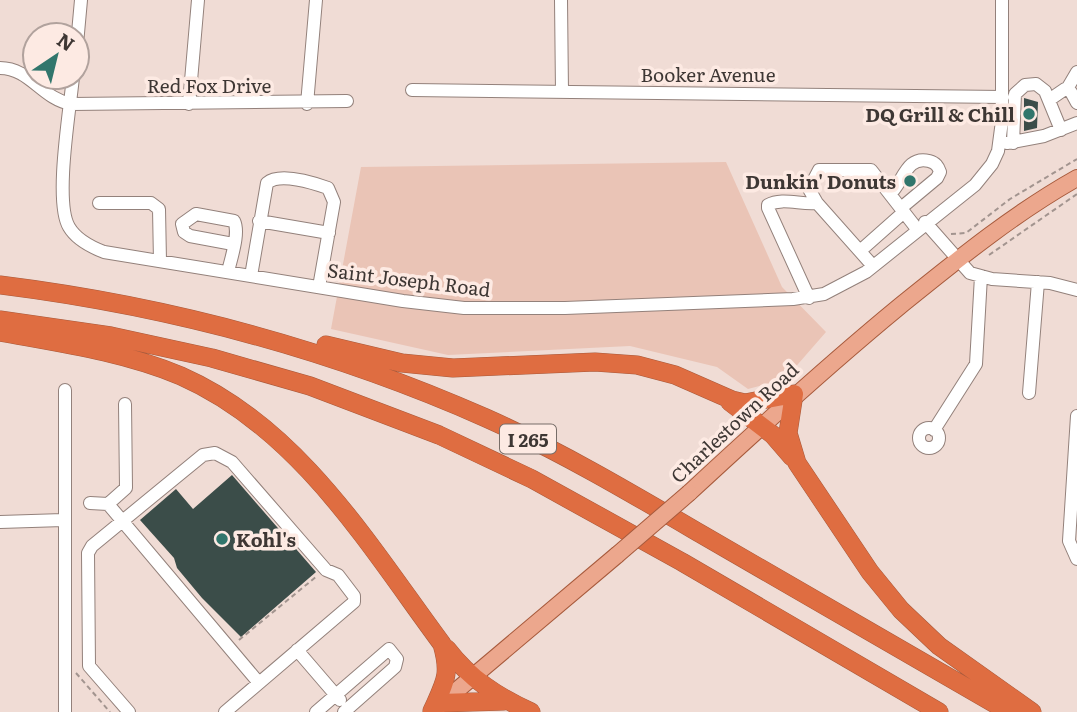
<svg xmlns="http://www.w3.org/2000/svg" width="1077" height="712" font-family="Literata,serif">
  <rect width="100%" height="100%" fill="#f0dcd5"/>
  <path fill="#eac4b6" d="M726 162 782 287 826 332 785 379 748 389 717 367 630 346 448 355 331 329 361 167Z"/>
  <path fill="#3b4d49" d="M1024 98 1038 102 1037 128 1024 131Z
    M232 475 316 572 241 637 202 598 177 568 174 558 140 520 176 489 193 509Z"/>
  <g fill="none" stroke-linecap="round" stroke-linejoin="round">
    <defs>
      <path id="minor" d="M561 0 562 92
        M77 44 81 0
        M0 68C30 68 42 99 71 104L347 101
        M73 77C70 109 54 202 69 227 76 239 91 247 104 252L403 301 464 308H565L793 299 824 294 866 272 975 185 992 164 998 151 1002 121V0
        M1067 89 1077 72
        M412 90 1003 97
        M1049 100 1065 89 1071 92 1077 103
        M189 104 198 0
        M307 104 316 0
        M1007 143 1044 136 1077 123
        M1013 143 1015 94 1025 85 1036 84 1045 91 1061 130
        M890 194C903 183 906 155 929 161 936 163 938 166 940 172L937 178 901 208
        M99 203H151L159 209 160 261
        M259 221 329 233
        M925 222 970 273 992 279 1050 283 1077 290
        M860 251 904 212
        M873 266 817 203 809 189 819 170H871L917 229
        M228 272C231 258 240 233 234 221L196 214 182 224 184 232 190 236 233 244
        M251 276 267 183C280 172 314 183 328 188L334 202 319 287
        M809 298 768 208V205C782 197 801 205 817 203
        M65 390V712
        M1029 393 1038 282
        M125 404 126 488 108 504 259 683
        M1077 416 1069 541 1077 559
        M919 438a10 10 0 1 1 20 0a10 10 0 1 1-20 0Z
        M934 430 976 364 981 276
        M90 503 108 504
        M0 522 63 520
        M297 650 340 700
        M129 712 89 666 88 553 92 546 203 455 215 453 232 462 326 570 338 575 354 596V602L225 712
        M316 712 389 649 397 659 395 667 344 712"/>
      <path id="major" d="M689 493C758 429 827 366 900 306 957 260 1013 214 1077 178
        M437 707 617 555"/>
      <path id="highway" d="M0 285C169 306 330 349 486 418 560 451 631 493 701 534 804 593 906 653 1009 712
        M0 320 111 336 212 358 310 386 439 435 532 479 682 562 939 712
        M0 332C60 343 124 352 181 376 299 428 368 544 442 644 451 675 445 682 432 711
        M326 345 402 363 453 368 595 362 637 365 675 375 732 400 745 403 794 394 788 433 797 463 870 572 901 610 939 646 1032 712
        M730 402 773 435 792 457
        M447 649C470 679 498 697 531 712
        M441 703 504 701"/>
    </defs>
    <use href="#minor" stroke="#93817b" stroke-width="14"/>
    <use href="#major" stroke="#a75a3c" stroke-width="18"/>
    <use href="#highway" stroke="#a75a3c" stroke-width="19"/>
    <path stroke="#a2948f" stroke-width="2" stroke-dasharray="5 3.5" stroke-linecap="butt" d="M951 234 966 233 1010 199 1077 159
      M989 255 1077 194
      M239 640 317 576
      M76 673 110 712"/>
    <use href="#minor" stroke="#fff" stroke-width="12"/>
    <use href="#major" stroke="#eca78d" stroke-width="16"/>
    <use href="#highway" stroke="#df6d41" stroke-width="18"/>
    <defs>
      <path id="major-bridge" d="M617 555 689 493"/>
    </defs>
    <use href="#major-bridge" stroke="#a75a3c" stroke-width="18" stroke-linecap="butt"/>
    <use href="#major-bridge" stroke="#eca78d" stroke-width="16"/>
  </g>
  <g fill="#31766c" stroke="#fdeae3" stroke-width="2.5">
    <circle cx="1029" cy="114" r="7"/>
    <circle cx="910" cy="181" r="7"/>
    <circle cx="222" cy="539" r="7"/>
  </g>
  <g text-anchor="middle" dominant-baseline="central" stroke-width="7" stroke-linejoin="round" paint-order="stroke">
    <rect fill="#fdeae3" stroke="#776d68" stroke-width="2" x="500" y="424.5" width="56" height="29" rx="5"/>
    <g font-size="18" font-weight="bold" fill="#3e3734">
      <text x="528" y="439">I 265</text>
    </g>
    <g font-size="19" fill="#3e3734" stroke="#fdeae3">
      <text x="708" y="74">Booker Avenue</text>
      <text x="209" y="85">Red Fox Drive</text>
      <text transform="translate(409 279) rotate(7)">Saint Joseph Road</text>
      <text transform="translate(734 422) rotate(-43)">Charlestown Road</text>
    </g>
    <g font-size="19" font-weight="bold" fill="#3e3734" stroke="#fdeae3" text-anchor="end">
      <text x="1015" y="114">DQ Grill &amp; Chill</text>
      <text x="896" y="181">Dunkin' Donuts</text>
      <text x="236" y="539" text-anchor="start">Kohl's</text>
    </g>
  </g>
  <g transform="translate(56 56) rotate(35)"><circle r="33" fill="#fdeae3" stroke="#b1a29d" stroke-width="2"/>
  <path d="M0-5L12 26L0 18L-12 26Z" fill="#31766c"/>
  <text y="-10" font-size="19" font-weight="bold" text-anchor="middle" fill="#3e3734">N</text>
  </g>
</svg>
